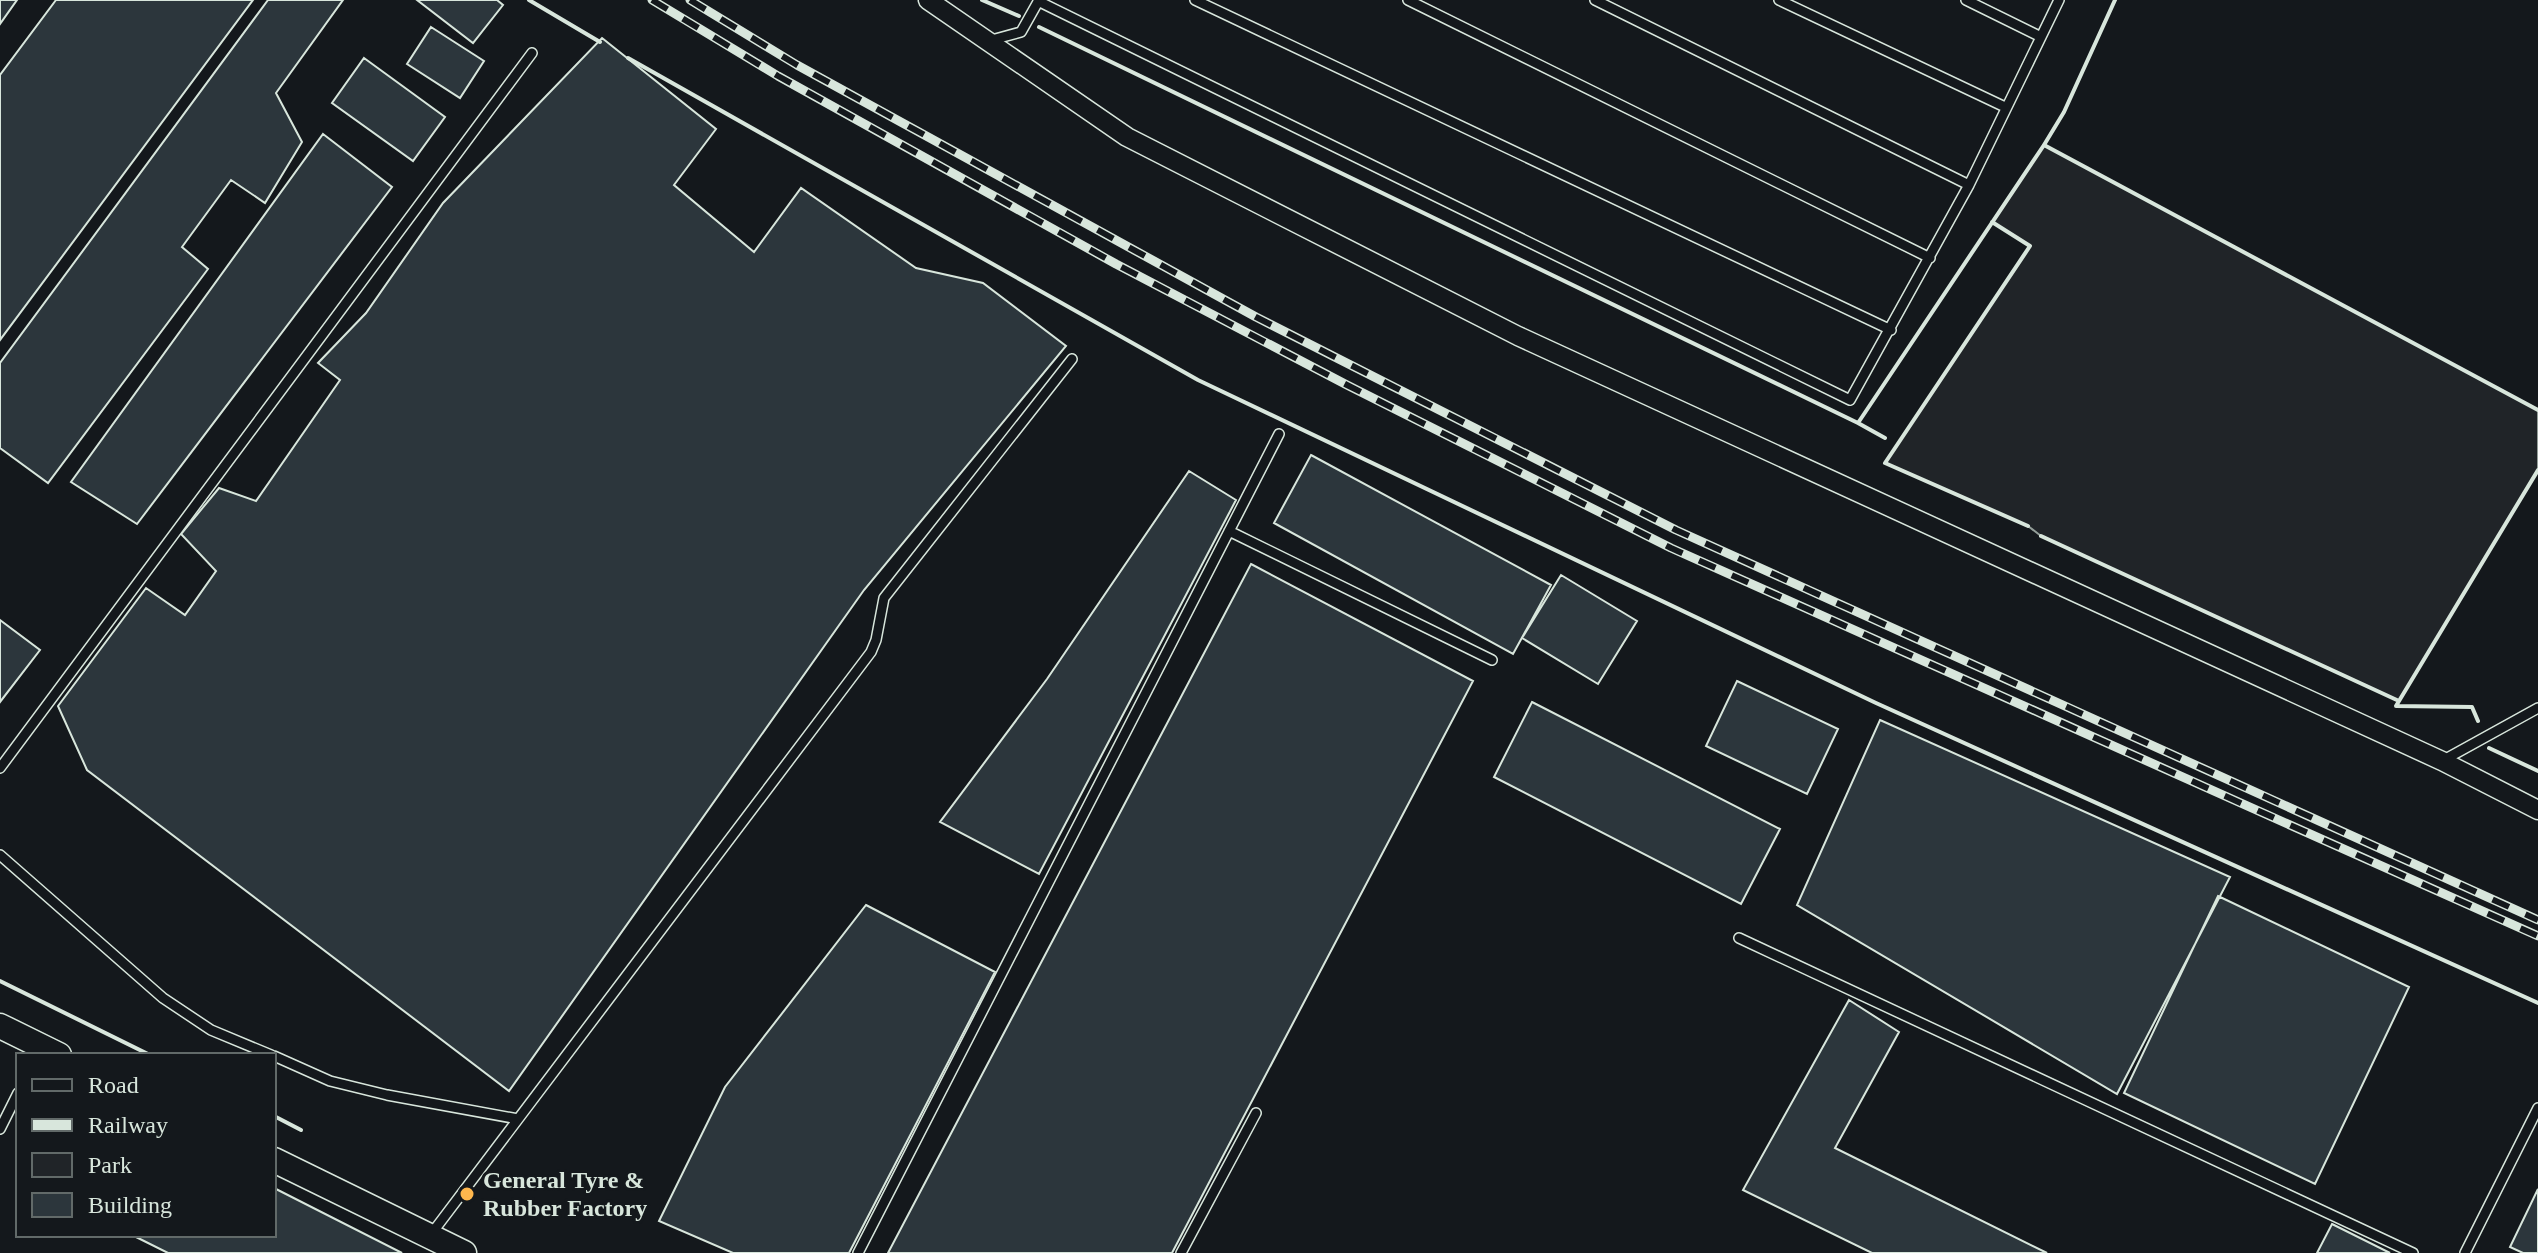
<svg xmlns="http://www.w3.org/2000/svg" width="2538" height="1253" font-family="Georgia,serif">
  <rect width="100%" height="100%" fill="#14181c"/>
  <path fill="#202428" stroke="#939e99" stroke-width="2" d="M2044 145 2538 410V470L2399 701 2041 536 2028 526 1885 463 2030 246 1992 222Z"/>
  <path fill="#2c363c" stroke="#d8e6dc" stroke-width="2" d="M0 0H17L0 24Z
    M56 0H253L0 340V75Z
    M268 0H343L276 93 302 142 265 203 231 180 182 247 208 269 48 483 0 448V363Z
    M417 0H497L503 5 473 43Z
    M431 27 484 61 460 98 407 64Z
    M602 38 716 129 674 185 754 252 801 188 916 268 983 283 1066 346 864 590 509 1091 87 770 58 706 146 588 185 615 216 571 181 534 219 488 256 501 340 380 318 363 366 313 443 203Z
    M364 58 445 117 413 161 332 103Z
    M323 134 392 187 137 524 71 482Z
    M1311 455 1551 585 1513 654 1274 523Z
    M1189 471 1236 500 1039 874 940 822 1047 679Z
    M1251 564 1473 681 1172 1253H888Z
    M1561 575 1637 621 1598 684 1522 638Z
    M0 620 40 650 0 702Z
    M1737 681 1838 729 1807 794 1706 746Z
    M1532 702 1780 829 1741 904 1494 777Z
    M1880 720 2230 877 2117 1094 1797 905Z
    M2218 896 2409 987 2315 1184 2124 1093Z
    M866 905 995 972 849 1253H733L659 1221 725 1087Z
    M1849 1000 1899 1032 1835 1148 2047 1253H1872L1743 1190Z
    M274 1188 402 1253H168L132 1235H274Z
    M2538 1189V1253H2523L2510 1247Z
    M2332 1224 2390 1253H2317Z"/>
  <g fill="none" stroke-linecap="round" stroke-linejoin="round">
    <defs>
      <path id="lane" d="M1195 0 1891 330
        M1408 0 1930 258
        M1595 0 1969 185
        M1779 0 2005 107
        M1966 0 2041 37
        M1038 1 1850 400 1969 185 2059 0
        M988 41 1021 32 1039 0
        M1229 531 1492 660
        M2442 761 2538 708
        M0 768 532 53
        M0 855 163 998 211 1030 271 1055
        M1739 938 2413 1253
        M274 1056 330 1081 387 1095 518 1119
        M0 1129 18 1093
        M432 1233 871 652 876 640 884 598 1072 359
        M858 1253 1279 434
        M1181 1253 1256 1113
        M2465 1253 2538 1108"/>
      <path id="street" d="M928 0 1127 137 1518 336 2442 761 2538 810"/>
      <path id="secondary" d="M0 1026 59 1055
        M274 1160 464 1253"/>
    </defs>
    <use href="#lane" stroke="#d8e6dc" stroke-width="12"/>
    <use href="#street" stroke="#d8e6dc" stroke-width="21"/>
    <use href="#secondary" stroke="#d8e6dc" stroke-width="27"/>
    <use href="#lane" stroke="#14181c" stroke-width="9"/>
    <use href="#street" stroke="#14181c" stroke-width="18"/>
    <use href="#secondary" stroke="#14181c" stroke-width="24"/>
    <defs>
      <path id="rail" d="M652 0 778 76 1116 264 1347 385 1671 548 2538 936
        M690 0 797 65 1256 317 1676 530 2538 920"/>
    </defs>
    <use href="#rail" stroke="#d8e6dc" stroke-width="9"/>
    <use href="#rail" stroke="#14181c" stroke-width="6" stroke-dasharray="18" stroke-linecap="butt"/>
    <path stroke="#d8e6dc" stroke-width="4" d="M529 0 600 42
      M982 0 1019 16
      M1039 27 1858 423 2044 145 2064 112 2115 0
      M628 58 1198 380 1876 703 2538 1003
      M2044 145 2538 410
      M1992 222 2030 246 1885 463 2028 526
      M1858 423 1885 438
      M2041 536 2399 701
      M2478 721 2472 707 2396 706 2538 470
      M2489 748 2538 771
      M0 981 150 1055
      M274 1116 301 1130"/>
  </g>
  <circle fill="#ffb74d" stroke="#14181c" stroke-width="3" cx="467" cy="1194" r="8"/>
  <g text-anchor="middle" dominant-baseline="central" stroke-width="6" stroke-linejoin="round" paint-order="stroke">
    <g font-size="24" font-weight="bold" fill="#d8e6dc" stroke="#14181c" text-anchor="start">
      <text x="483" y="1180">General Tyre &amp;<tspan x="483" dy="28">Rubber Factory</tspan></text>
    </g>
  </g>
  <rect x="16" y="1053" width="260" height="184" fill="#14181c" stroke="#626a69" stroke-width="2"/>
  <rect x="32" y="1079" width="40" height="12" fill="#14181c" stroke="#626a69" stroke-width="2"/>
  <text x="88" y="1093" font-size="24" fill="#d8e6dc">Road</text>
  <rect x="32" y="1119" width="40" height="12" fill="#d8e6dc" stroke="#626a69" stroke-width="2"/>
  <text x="88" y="1133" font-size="24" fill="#d8e6dc">Railway</text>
  <rect x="32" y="1153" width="40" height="24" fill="#202428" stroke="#626a69" stroke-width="2"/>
  <text x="88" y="1173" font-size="24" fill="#d8e6dc">Park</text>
  <rect x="32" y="1193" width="40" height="24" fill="#2c363c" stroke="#626a69" stroke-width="2"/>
  <text x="88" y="1213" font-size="24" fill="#d8e6dc">Building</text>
</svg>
